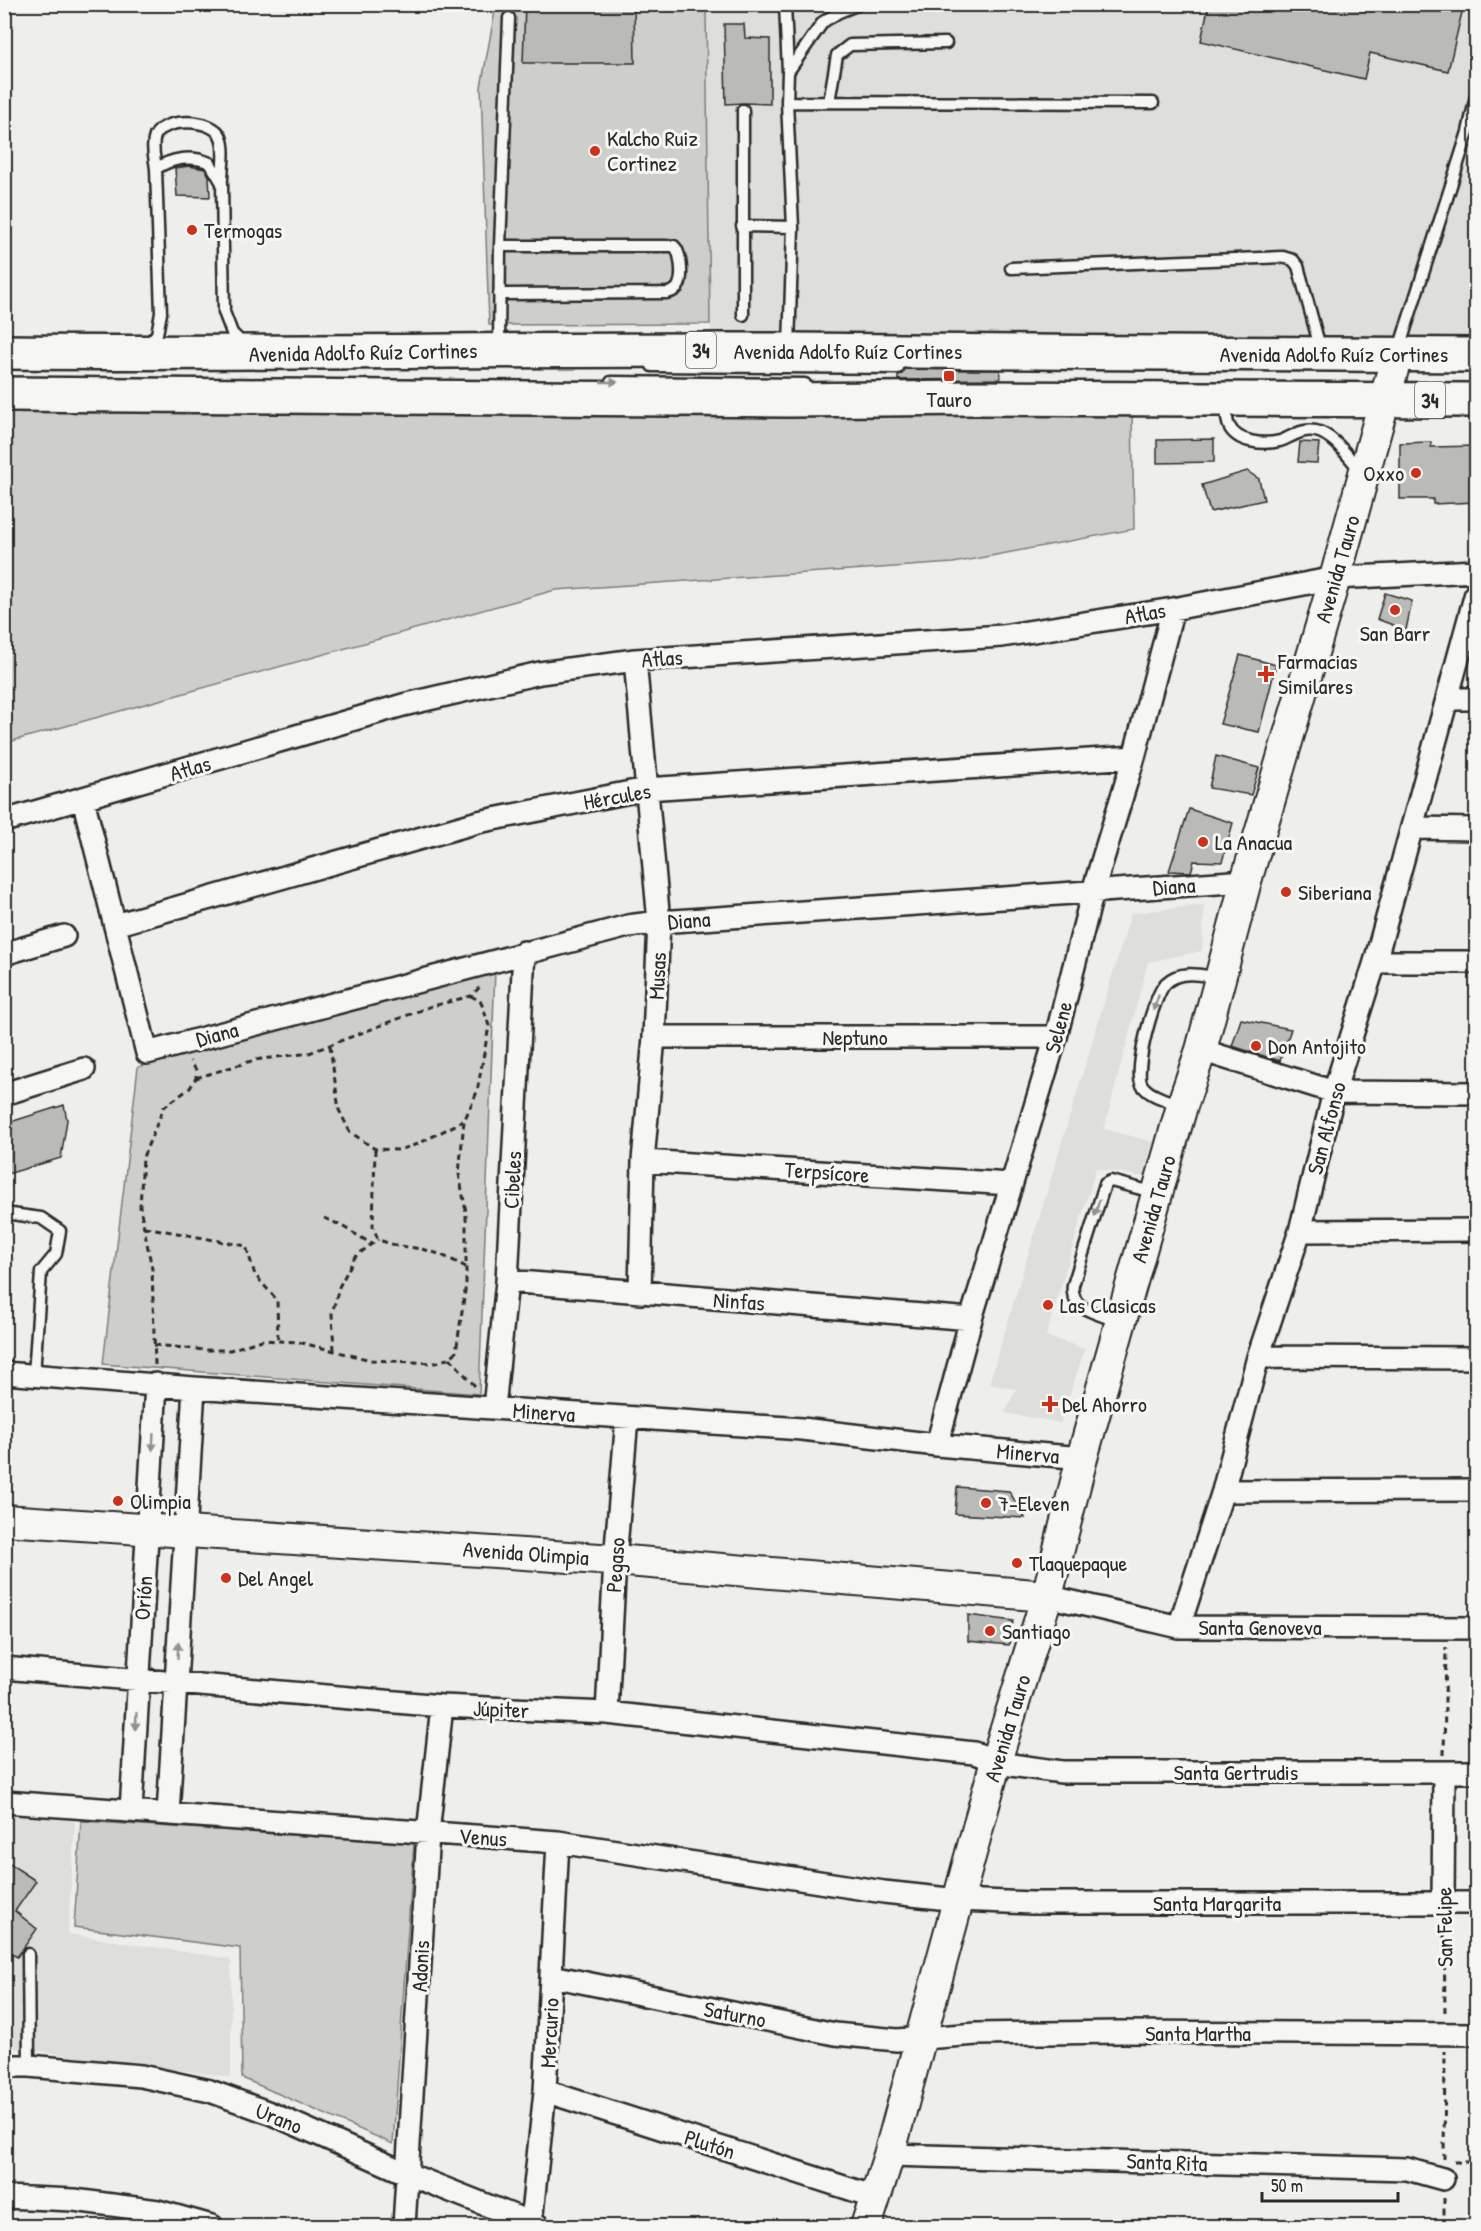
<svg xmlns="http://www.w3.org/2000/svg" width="1481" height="2231" font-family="'Patrick Hand',sans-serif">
  <rect width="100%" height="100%" fill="#eeeeea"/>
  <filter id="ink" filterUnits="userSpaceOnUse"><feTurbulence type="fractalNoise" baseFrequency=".0167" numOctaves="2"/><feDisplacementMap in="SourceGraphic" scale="12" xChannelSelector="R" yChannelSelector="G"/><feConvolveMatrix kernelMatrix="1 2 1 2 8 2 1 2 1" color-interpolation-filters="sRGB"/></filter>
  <g filter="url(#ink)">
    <path fill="#dededb" d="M520 4 1476 5V344L711 342 706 10 518 9Z
      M1204 905 1202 951 1148 962 1104 1129 1153 1142 1144 1177 1096 1168 1046 1336 1085 1349 1060 1423 1005 1413 1016 1389 989 1384 1131 913Z
      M4 1815 75 1821 68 1934 231 1959V2077L14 2048 5 2050Z"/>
    <path fill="#cececa" stroke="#7c7c7a" stroke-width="1.5" d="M518 9 706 10 710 324 489 325 481 87 495 11Z
      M1132 411 1134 529 953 563 555 590 5 743V412Z
      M495 970 479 1394 103 1364 138 1067Z
      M81 1821 414 1843 393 2144 242 2078 240 1948 74 1927Z"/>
    <path fill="#babab7" stroke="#2b2b2b" stroke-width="1.5" d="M525 4H634L635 63H523Z
      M1209 4H1464L1448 71 1370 53 1364 79 1201 41Z
      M724 24H744L745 38 770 39V104L744 103 726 104Z
      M189 166 205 169 209 176 210 197 177 196 175 168Z
      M905 369 1000 370V379L898 380V375L902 374Z
      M1214 439V462L1157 463V440Z
      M1300 442 1319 443 1317 463 1298 462Z
      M1431 442V447L1476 446V502L1433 504V499H1400V443Z
      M1247 471 1259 479 1264 500 1210 512 1202 485Z
      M1385 593 1412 601 1406 630 1377 619Z
      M1240 655 1276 665 1259 732 1220 724Z
      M1216 756 1259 768 1251 795 1209 788Z
      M1189 809 1233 823 1222 862 1194 861 1191 872 1169 871Z
      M1241 1019 1291 1029 1280 1061 1232 1046Z
      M64 1105 67 1120 61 1158 4 1175V1124Z
      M957 1487 1009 1491 1025 1518 955 1514Z
      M968 1615 1013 1621 1009 1645 968 1641Z
      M4 1860 36 1881 15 1911 37 1929 17 1957 4 1949Z"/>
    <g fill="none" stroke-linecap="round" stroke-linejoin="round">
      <defs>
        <path id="lane" d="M785 4 788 72
          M787 102 1153 103
          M829 102 837 55 850 45 946 43
          M156 169C155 159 151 146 155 136 164 117 213 118 221 137 226 150 222 167 222 180
          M742 226 793 227
          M1011 268 1283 257 1293 260 1298 266 1321 351
          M499 294 667 293C672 292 677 290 679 285 683 276 681 252 674 246H500
          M743 315V110
          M147 345 157 334 161 313 156 169C171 158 192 155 210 163L222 183 224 312 232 333 243 344
          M789 346 793 227 787 102 788 72 823 22 839 12 859 4
          M499 347 500 246 509 18
          M1398 352 1468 132 1476 96
          M652 366 898 368
          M611 382 805 384
          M1226 403C1227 411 1226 420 1229 426 1237 443 1264 445 1280 441 1292 437 1302 428 1316 431 1334 435 1349 458 1361 471
          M1179 1105C1168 1100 1149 1096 1142 1085 1133 1071 1154 994 1166 983 1180 969 1203 975 1220 978
          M4 1213 41 1218 60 1231 56 1254 41 1272 34 1375
          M1120 1322C1101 1314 1069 1311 1073 1285L1105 1184 1111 1181 1156 1193
          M28 1954 29 2066"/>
        <path id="street" d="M635 660 659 922 654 1037 643 1161 640 1293
          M1449 699H1476
          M83 799 147 1053 628 926 659 922 1246 881
          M4 821 403 705 540 673 635 660 1002 636 1173 609 1335 578 1476 571
          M1414 828 1476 829
          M115 925 478 822 646 789 1134 757
          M4 954 64 936
          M1375 962H1476
          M654 1037H1056
          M1201 1050 1334 1092 1476 1093
          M4 1094 84 1069
          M643 1161 1011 1184
          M1300 1231 1476 1230
          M507 1281 971 1319
          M1258 1357 1476 1358
          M4 1373 194 1388 802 1429 937 1445 1082 1458
          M494 1408 507 1281 524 952
          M937 1445 971 1319 1056 1037 1093 891 1134 757 1173 609
          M1223 1491 1476 1490
          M1047 1596 1179 1627 1476 1628
          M1179 1627 1223 1491 1258 1357 1300 1231 1334 1092 1375 962 1476 593
          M4 1668 442 1706 607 1713 974 1753 1011 1765 1062 1772H1476
          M607 1713 615 1560 627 1418
          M4 1802 558 1842 884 1892 958 1900 1032 1903H1476
          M131 1811 156 1384
          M168 1814 194 1388
          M1443 1903 1444 1772
          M552 1976 835 2034 897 2040 977 2034 1121 2032 1476 2034
          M4 2066H29L141 2076 210 2091 270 2113 408 2174 539 2226
          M545 2091 875 2197
          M889 2155 1407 2169 1443 2179
          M4 2197 74 2200 158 2211 212 2226
          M531 2223 545 2091 558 1842
          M404 2226 428 1833 442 1706"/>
        <path id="secondary" d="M4 1520 615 1560 1047 1596
          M866 2226 889 2155 996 1761 1047 1596 1082 1458 1182 1106 1201 1050 1246 881 1335 578 1397 355"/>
        <path id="primary" d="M4 352C266 354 527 349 789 350 1018 351 1247 355 1476 355
          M4 394 789 400 973 398 1476 400"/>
      </defs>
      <use href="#lane" stroke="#2b2b2b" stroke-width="15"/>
      <use href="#street" stroke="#2b2b2b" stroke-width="26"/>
      <use href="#secondary" stroke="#2b2b2b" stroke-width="34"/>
      <use href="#primary" stroke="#2b2b2b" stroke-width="38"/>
      <path stroke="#2b2b2b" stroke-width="3" stroke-dasharray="6 4.5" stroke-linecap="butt" d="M330 1046 339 1110 350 1132 375 1149 399 1150 418 1144 463 1121
        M196 1078 255 1060 309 1053 429 1007 471 996 481 986
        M375 1149 373 1227 378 1239C394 1247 409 1246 425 1250 440 1253 452 1260 466 1267
        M324 1218 340 1225 372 1244
        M145 1227 246 1246 255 1275 277 1300 278 1341
        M154 1345 205 1350H230L262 1340 298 1342 371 1360 435 1363 450 1358 456 1352 466 1284V1212L459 1174 464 1121 477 1092 489 1026 483 1007 480 1001 471 996
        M334 1350 332 1314 339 1287 355 1257 378 1239
        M450 1358 475 1386
        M155 1365 152 1269 140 1207 143 1157 164 1107 190 1088 196 1078V1070L190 1061
        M1444 1755 1446 1647
        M1444 1922 1445 2015
        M1444 2159 1445 2051
        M1454 2162H1476
        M1444 2198V2226"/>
      <use href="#lane" stroke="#f6f6f2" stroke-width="10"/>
      <use href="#street" stroke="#f6f6f2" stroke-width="21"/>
      <use href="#secondary" stroke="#f6f6f2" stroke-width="30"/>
      <use href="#primary" stroke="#f6f6f2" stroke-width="33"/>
    </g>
    <defs><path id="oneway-solid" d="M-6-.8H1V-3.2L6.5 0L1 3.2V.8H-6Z" transform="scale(1.5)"/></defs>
    <g fill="#90908e">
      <use href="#oneway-solid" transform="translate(609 382)"/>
      <use href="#oneway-solid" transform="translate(1156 1003) rotate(109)"/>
      <use href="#oneway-solid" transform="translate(1097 1208) rotate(107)"/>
      <use href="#oneway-solid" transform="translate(153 1442) rotate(93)"/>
      <use href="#oneway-solid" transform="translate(178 1651) rotate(-86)"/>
      <use href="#oneway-solid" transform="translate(136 1721) rotate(93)"/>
    </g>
  </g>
  <g fill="#c8321e" stroke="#f6f6f2" stroke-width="2">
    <circle cx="595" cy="151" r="6"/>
    <circle cx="192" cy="230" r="6"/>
    <rect x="943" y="370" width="12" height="12" rx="3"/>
    <circle cx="1416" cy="473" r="6"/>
    <circle cx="1395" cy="610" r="6"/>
    <path d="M1263 665h6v6h6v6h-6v6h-6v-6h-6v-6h6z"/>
    <circle cx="1203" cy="842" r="6"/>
    <circle cx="1286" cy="892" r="6"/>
    <circle cx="1256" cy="1046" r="6"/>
    <circle cx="1048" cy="1305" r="6"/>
    <path d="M1047 1395h6v6h6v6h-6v6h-6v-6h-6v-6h6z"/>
    <circle cx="118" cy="1501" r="6"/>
    <circle cx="986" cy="1503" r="6"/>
    <circle cx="1017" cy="1563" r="6"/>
    <circle cx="226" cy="1578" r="6"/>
    <circle cx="990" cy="1631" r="6"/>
  </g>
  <g text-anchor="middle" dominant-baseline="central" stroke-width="6" stroke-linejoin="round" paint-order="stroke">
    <g fill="#f6f6f2" stroke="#686867" stroke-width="1.5">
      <rect x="686" y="332" width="30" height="36" rx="4.5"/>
      <rect x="1415" y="382" width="30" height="36" rx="4.5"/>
    </g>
    <g font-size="21" font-weight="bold" fill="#2b2b2b">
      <text x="701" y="350">34</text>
      <text x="1430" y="400">34</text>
    </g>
    <g font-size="22" fill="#2b2b2b" stroke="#f6f6f2" text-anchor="start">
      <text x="607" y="138">Kalcho Ruiz<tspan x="607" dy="25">Cortinez</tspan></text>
      <text x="204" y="230">Termogas</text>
      <text x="949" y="399" text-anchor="middle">Tauro</text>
      <text x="1404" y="473" text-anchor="end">Oxxo</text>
      <text x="1395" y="633" text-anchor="middle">San Barr</text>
      <text x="1278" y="661">Farmacias<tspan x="1278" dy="25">Similares</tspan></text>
      <text x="1215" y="842">La Anacua</text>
      <text x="1298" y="892">Siberiana</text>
      <text x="1268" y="1046">Don Antojito</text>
      <text x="1060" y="1305">Las Clasicas</text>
      <text x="1062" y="1404">Del Ahorro</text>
      <text x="130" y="1501">Olimpia</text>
      <text x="998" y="1503">7-Eleven</text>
      <text x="1029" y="1563">Tlaquepaque</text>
      <text x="238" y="1578">Del Angel</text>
      <text x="1002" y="1631">Santiago</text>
    </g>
    <g font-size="22" fill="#2b2b2b" stroke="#f6f6f2">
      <text x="848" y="351">Avenida Adolfo Ruíz Cortines</text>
      <text transform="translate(363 352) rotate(-1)">Avenida Adolfo Ruíz Cortines</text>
      <text x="1334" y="354">Avenida Adolfo Ruíz Cortines</text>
      <text transform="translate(1337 569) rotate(-74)">Avenida Tauro</text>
      <text transform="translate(1145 613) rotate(-10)">Atlas</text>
      <text transform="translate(662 658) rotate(-4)">Atlas</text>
      <text transform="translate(190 768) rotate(-16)">Atlas</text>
      <text transform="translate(617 796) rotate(-10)">Hércules</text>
      <text transform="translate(1174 886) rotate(-4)">Diana</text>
      <text transform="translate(689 920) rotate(-4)">Diana</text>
      <text transform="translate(657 976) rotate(-87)">Musas</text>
      <text transform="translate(1058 1027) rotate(-75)">Selene</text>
      <text transform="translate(217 1034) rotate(-15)">Diana</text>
      <text x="855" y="1037">Neptuno</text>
      <text transform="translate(1326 1128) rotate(-75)">San Alfonso</text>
      <text transform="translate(827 1172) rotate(4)">Terpsícore</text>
      <text transform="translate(512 1180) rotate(-87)">Cibeles</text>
      <text transform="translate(1153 1209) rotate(-74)">Avenida Tauro</text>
      <text transform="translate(739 1301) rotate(4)">Ninfas</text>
      <text transform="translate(544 1412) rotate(4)">Minerva</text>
      <text transform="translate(1028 1453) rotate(5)">Minerva</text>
      <text transform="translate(526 1553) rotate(4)">Avenida Olimpia</text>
      <text transform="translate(615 1565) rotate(-86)">Pegaso</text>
      <text transform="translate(143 1598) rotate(-86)">Orión</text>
      <text x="1260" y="1627">Santa Genoveva</text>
      <text transform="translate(501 1709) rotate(2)">Júpiter</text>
      <text transform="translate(1007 1728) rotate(-73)">Avenida Tauro</text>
      <text x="1236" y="1772">Santa Gertrudis</text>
      <text transform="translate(483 1837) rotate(4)">Venus</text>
      <text x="1217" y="1903">Santa Margarita</text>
      <text transform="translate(1444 1927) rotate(-91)">San Felipe</text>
      <text transform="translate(420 1966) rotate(-87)">Adonis</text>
      <text transform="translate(735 2014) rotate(11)">Saturno</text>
      <text transform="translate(549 2033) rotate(-87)">Mercurio</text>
      <text x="1198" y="2033">Santa Martha</text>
      <text transform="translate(279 2118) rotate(22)">Urano</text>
      <text transform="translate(710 2144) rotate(18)">Plutón</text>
      <text transform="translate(1167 2162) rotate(2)">Santa Rita</text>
    </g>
  </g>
  <rect width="1481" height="2231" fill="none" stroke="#f6f6f2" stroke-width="24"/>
  <rect x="12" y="12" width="1457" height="2207" fill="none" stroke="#2b2b2b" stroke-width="2" filter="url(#ink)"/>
  <path d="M1262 2192v9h136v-9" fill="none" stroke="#2b2b2b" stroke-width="3"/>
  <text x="1271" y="2192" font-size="18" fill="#2b2b2b" stroke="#f6f6f2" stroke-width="4.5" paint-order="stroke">50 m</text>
</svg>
